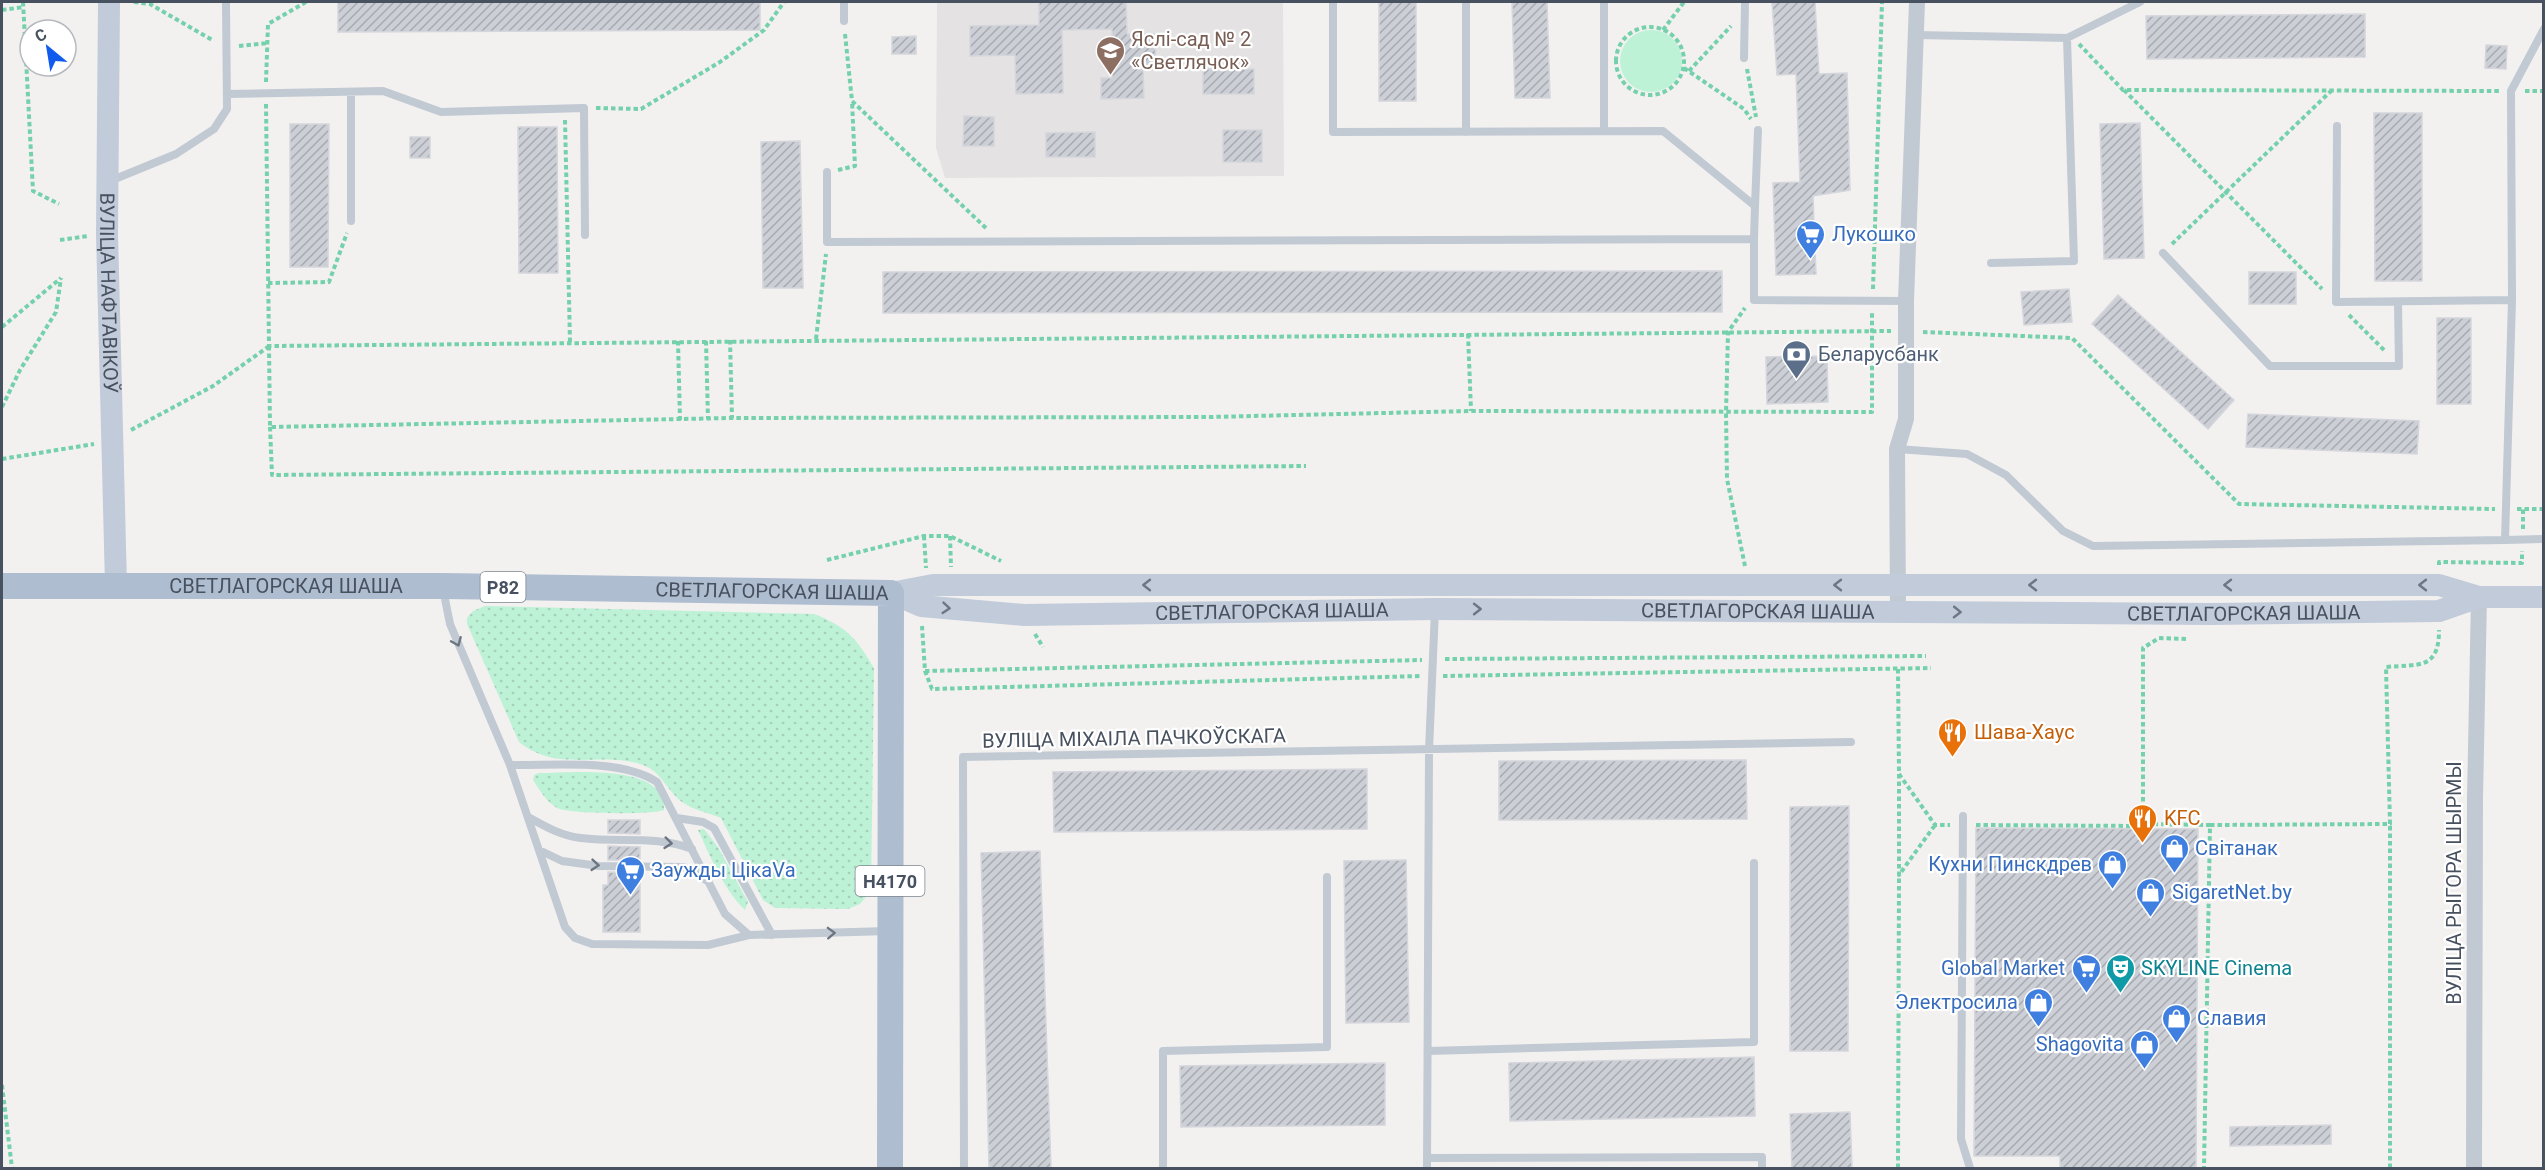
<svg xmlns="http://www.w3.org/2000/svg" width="2545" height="1170" font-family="Roboto,sans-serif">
  <defs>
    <pattern id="grass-dots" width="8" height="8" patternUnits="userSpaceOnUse" patternTransform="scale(1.5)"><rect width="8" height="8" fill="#bef2d7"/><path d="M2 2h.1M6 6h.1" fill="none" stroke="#a5d1bb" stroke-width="1.8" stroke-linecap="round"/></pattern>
    <pattern id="building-hatch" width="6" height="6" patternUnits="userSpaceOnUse" patternTransform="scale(1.5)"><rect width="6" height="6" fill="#cccfd6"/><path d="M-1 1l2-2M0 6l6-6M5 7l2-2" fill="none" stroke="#a7aab1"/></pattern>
  </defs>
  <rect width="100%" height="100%" fill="#f3f1f0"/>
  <path fill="#e4e2e2" d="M937 2H1283L1284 176 945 178 936 148Z"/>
  <path fill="url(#grass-dots)" d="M485 606 814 614C846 626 857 639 874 668L871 891 860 904 848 909 775 908 763 900 721 818C709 813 693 810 682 802 667 791 662 772 643 765 599 750 559 774 519 742L467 624V618L473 611Z
    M539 773C568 773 668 762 664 810 653 815 568 814 557 808 546 801 540 791 533 780L534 775Z
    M704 829 718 847 748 902 745 910C724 890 710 856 698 830Z"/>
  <path fill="#bef2d7" d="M1620 61a31 31 0 1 1 62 0a31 31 0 1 1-62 0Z"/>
  <path fill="url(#building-hatch)" stroke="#d4d6dc" stroke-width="1.5" d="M338 2H760V30L338 32Z
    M1039 2H1126L1127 34H1155L1156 70H1143L1144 98 1101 99V78H1112V29L1062 30 1063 93 1016 94 1015 55 970 56V26L1039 25Z
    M1379 2H1416V101H1379Z
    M1512 2H1547L1550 98H1515Z
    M1772 2H1815L1819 74 1847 73 1850 190 1813 196 1816 274 1776 275 1773 183 1800 182 1796 74 1777 75Z
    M2365 14V57L2147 59 2146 16Z
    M916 36V54H892V37Z
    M2486 45 2507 46 2506 69 2485 68Z
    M1203 69H1254V94H1203Z
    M2374 113H2422V281H2375Z
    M964 116 994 117V146H963Z
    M2140 123 2144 258 2104 259 2100 124Z
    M290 124H329L328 267H290Z
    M518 127H557L558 273H519Z
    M1223 130H1262V162H1223Z
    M1095 132V157H1046V133Z
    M410 137H430V158H410Z
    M800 141 803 288H763L761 142Z
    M1722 271V312L883 313V272Z
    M2249 272H2296V304H2249Z
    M2069 289 2072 322 2024 325 2021 292Z
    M2118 295 2234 400 2208 429 2092 324Z
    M2437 318H2471V404H2437Z
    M1827 356 1828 402 1767 404 1766 357Z
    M2248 414 2419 421 2417 454 2246 447Z
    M1746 760 1747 819 1499 820V761Z
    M1367 769V829L1054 832 1053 772Z
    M1849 806 1848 1051H1790V807Z
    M608 820H640V834L608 833Z
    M1976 828 2198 829 2196 1168H2060V1156H1974Z
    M608 846 640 847V860H608Z
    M1040 851 1051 1168H989L981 853Z
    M1406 860 1409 1022 1346 1023 1344 861Z
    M608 872 640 873V932H603V885H608Z
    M1754 1057 1755 1116 1510 1121 1509 1063Z
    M1385 1063V1125L1181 1127 1180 1066Z
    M1850 1112 1852 1168H1792L1790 1114Z
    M2331 1125V1144L2230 1146V1127Z"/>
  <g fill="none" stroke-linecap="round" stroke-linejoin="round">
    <path stroke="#74d1ac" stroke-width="4" stroke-dasharray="4.5 3" stroke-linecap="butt" d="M23 2 33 191 59 204
      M134 2 150 4 214 41
      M2 10 24 7
      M1616 61a34 34 0 1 1 68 0a34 34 0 1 1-68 0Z
      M1663 30 1684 2
      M845 34 852 101 987 229
      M2079 44 2123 90 2499 91
      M239 46 268 43
      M1684 68 1744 109 1751 119
      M1747 69 1756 117
      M1689 71 1731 26
      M266 82 268 24 306 2
      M2124 90 2322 289
      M2525 91H2544
      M266 104 269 346 1891 331
      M596 108 641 109 720 62 764 30 784 2
      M565 120 570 342
      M838 170 855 166 852 101
      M60 240 88 236
      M2172 244 2331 91
      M268 283 329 282 347 233
      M1873 289 1882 2
      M2349 315 2386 352
      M2 327 61 278
      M1923 332 2072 338 2239 504 2495 509
      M1468 334 1471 411
      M816 339 826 254
      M730 340 732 418
      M678 341 680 420
      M706 341 708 419
      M269 346 270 427 732 418 1209 417 1471 411 1872 412V311
      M2 407 20 370 56 312 61 278
      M270 427 272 475 1306 466
      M131 430 213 386 268 347
      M2 459 94 444
      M2517 509H2544
      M2523 529V509
      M924 536 926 568
      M950 536 951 567
      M827 560 924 536H950L1001 561
      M2439 565V562L2522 563V551
      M1745 566 1727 479 1726 413 1728 332 1745 308
      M922 626 925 671 932 689 1421 676
      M1035 634 1043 647
      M2186 639 2159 638 2143 648V824L2210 825 2204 1168
      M1445 659 1926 656
      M1898 669 1899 774 1935 825H1950
      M925 671 1422 660
      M1443 676 1931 668
      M1899 774V875L1935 825
      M1976 825 2140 826
      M2210 825 2390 824 2386 667C2419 664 2439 670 2439 630
      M2 1085 12 1168
      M1898 1168 1899 875
      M2390 1168V824"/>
    <path stroke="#c1c9d3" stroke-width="8" d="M844 2V21
      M1333 2V132L1663 131 1755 206 1754 239
      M2544 29 2511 91 2512 300 2505 540 2544 539
      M1915 35 2067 38 2140 2
      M1744 58 1745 2
      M227 94 383 91 441 112 584 108 585 235
      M2337 126 2336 302 2512 300
      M1604 131V2
      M1466 132V2
      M827 172V242L1754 239V300L1906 301
      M110 181 176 154 214 129 227 109 226 2
      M1755 206 1758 130
      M351 221V92
      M2163 253 2270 366H2399L2398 302
      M1991 263 2074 261 2067 38
      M1897 449 1967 454 2006 475 2063 531 2093 546 2505 540
      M443 589 450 624 510 765 565 927 575 938 592 944 708 945 749 935
      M510 765C554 766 620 758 657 782L725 914 749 935 888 931
      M1963 816 1961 1139 1970 1168
      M530 818C546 827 562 836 581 838 618 843 657 835 692 849
      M677 818 703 822 714 828 772 935
      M539 850 562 861 599 866 684 867 706 880
      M1428 1051 1754 1042V863
      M1427 1158 1762 1157V1168
      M964 1168 963 757 1851 742
      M1163 1168V1051L1327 1047V877
      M1427 1168 1429 750 1435 610"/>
    <path stroke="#c1c9d3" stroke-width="16" d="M1898 611 1897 449 1906 419V301L1917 2
      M2474 1168 2475 799 2479 597"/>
    <g stroke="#c2cbda" stroke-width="22">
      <path id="s1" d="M109 2 107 234 116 585"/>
      <path id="s2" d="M891 593 921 606 1024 615 1435 609 2212 614 2439 611 2479 597H2544"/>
      <path d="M891 593 933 585H2439L2479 597"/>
    </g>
    <path stroke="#afbdd0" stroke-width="26" id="s3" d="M2 586H443L891 593 890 1168"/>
  </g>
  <defs><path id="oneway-chevron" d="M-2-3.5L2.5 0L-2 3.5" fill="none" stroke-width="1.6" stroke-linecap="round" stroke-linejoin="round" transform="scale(1.5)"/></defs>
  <g stroke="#6c7684">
    <use href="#oneway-chevron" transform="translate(1147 585) rotate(180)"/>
    <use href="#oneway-chevron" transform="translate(1838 585) rotate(180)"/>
    <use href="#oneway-chevron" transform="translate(2033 585) rotate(180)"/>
    <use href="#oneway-chevron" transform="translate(2228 585) rotate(180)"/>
    <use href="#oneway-chevron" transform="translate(2423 585) rotate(180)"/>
    <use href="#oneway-chevron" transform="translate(946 608) rotate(5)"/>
    <use href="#oneway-chevron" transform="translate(1477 609)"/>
    <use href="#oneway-chevron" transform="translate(1957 612) rotate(1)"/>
  </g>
  <g stroke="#6c7582">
    <use href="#oneway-chevron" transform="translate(457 642) rotate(67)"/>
    <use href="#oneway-chevron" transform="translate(668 843) rotate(6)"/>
    <use href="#oneway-chevron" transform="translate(595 865) rotate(5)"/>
    <use href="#oneway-chevron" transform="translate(831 933) rotate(-2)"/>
  </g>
  <defs>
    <symbol id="school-pin" viewBox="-11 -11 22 30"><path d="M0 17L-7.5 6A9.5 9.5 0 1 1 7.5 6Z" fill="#8d6e63" stroke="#fff"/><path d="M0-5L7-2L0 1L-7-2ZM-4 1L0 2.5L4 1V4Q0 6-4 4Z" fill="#fff"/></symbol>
    <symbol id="supermarket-pin" viewBox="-11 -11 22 30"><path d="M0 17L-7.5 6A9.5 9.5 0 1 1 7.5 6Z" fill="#3f7fe0" stroke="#fff"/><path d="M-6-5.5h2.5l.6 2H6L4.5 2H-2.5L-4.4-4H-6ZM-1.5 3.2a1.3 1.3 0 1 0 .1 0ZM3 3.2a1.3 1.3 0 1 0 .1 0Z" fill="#fff"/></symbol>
    <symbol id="bank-pin" viewBox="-11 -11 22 30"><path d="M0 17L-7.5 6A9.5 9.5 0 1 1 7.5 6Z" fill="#5c6f8a" stroke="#fff"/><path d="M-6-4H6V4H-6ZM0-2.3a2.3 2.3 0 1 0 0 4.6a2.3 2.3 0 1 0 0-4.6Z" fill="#fff"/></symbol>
    <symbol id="restaurant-pin" viewBox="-11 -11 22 30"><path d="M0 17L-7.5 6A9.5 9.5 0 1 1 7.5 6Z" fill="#e8710a" stroke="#fff"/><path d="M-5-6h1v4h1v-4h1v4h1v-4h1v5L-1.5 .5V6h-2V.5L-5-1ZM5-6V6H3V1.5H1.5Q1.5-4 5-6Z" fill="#fff"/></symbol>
    <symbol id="shop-pin" viewBox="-11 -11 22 30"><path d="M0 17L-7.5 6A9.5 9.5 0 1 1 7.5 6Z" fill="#3f7fe0" stroke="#fff"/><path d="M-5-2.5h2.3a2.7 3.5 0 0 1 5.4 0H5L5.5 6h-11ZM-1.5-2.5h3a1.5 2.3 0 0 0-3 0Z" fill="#fff"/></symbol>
    <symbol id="theatre-pin" viewBox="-11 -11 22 30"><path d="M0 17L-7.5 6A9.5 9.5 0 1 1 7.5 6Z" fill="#0f9aa8" stroke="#fff"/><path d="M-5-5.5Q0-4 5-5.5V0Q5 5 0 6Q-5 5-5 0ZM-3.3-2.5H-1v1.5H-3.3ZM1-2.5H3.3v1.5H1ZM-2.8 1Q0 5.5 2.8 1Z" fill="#fff"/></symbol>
  </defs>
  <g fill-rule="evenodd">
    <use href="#school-pin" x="1094" y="34" width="33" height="45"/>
    <use href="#supermarket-pin" x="1794" y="218" width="33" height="45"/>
    <use href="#bank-pin" x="1780" y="338" width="33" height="45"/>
    <use href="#restaurant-pin" x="1936" y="716" width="33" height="45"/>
    <use href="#restaurant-pin" x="2126" y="802" width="33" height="45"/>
    <use href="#shop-pin" x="2158" y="832" width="33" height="45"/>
    <use href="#shop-pin" x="2096" y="848" width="33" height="45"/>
    <use href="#supermarket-pin" x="614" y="854" width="33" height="45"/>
    <use href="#shop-pin" x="2134" y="876" width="33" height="45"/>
    <use href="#supermarket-pin" x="2070" y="952" width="33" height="45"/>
    <use href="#theatre-pin" x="2104" y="952" width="33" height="45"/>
    <use href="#shop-pin" x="2022" y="986" width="33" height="45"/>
    <use href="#shop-pin" x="2160" y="1002" width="33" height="45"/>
    <use href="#shop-pin" x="2128" y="1028" width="33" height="45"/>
  </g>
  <g text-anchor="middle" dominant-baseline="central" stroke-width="4.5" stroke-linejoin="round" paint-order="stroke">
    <g fill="#fff" stroke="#7e858f" stroke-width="1.5">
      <rect x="480.5" y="572" width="45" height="30" rx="4.5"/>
      <rect x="855.5" y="866" width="69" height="30" rx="4.5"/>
    </g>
    <g font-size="18" font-weight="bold" fill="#47515f">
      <text x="503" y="587">Р82</text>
      <text x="890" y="881">Н4170</text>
    </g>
    <g font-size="20" fill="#785e54" stroke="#fff" text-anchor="start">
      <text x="1131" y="39">Яслі-сад № 2<tspan x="1131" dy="23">«Светлячок»</tspan></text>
    </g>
    <g font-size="20" fill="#366cbe" stroke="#fff" text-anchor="start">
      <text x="1832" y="234">Лукошко</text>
      <text x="2195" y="848">Світанак</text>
      <text x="2092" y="864" text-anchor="end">Кухни Пинскдрев</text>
      <text x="651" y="870">Заужды ЦікаVа</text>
      <text x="2172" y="892">SigaretNet.by</text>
      <text x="2065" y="968" text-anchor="end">Global Market</text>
      <text x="2018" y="1002" text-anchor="end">Электросила</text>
      <text x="2197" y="1018">Славия</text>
      <text x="2124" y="1044" text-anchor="end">Shagovita</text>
    </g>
    <g font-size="20" fill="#47515f" stroke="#fff">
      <text stroke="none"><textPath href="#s1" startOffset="291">ВУЛІЦА НАФТАВІКОЎ</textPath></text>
      <text stroke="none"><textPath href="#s3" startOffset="284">СВЕТЛАГОРСКАЯ ШАША</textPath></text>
      <text stroke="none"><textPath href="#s3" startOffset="770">СВЕТЛАГОРСКАЯ ШАША</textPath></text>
      <text stroke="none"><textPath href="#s2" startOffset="384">СВЕТЛАГОРСКАЯ ШАША</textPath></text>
      <text stroke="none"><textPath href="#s2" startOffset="870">СВЕТЛАГОРСКАЯ ШАША</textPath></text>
      <text stroke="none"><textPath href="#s2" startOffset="1356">СВЕТЛАГОРСКАЯ ШАША</textPath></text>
      <text transform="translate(1134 738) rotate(-1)">ВУЛІЦА МІХАІЛА ПАЧКОЎСКАГА</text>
      <text transform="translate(2454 883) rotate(-90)">ВУЛІЦА РЫГОРА ШЫРМЫ</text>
    </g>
    <g font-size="20" fill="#4e5e75" stroke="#fff" text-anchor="start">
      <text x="1818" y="354">Беларусбанк</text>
    </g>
    <g font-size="20" fill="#c56008" stroke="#fff" text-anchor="start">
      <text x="1974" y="732">Шава-Хаус</text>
      <text x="2164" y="818">KFC</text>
    </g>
    <g font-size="20" fill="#0d838f" stroke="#fff" text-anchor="start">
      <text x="2141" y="968">SKYLINE Cinema</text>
    </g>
  </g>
  <rect width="2545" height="1170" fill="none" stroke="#47515f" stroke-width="6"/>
  <g transform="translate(48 48) rotate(330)"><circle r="28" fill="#ffffff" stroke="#b5b9bf" stroke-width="1.5"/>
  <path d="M0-4.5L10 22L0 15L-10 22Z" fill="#115bec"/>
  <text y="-9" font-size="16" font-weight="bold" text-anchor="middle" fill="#47515f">С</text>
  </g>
</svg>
